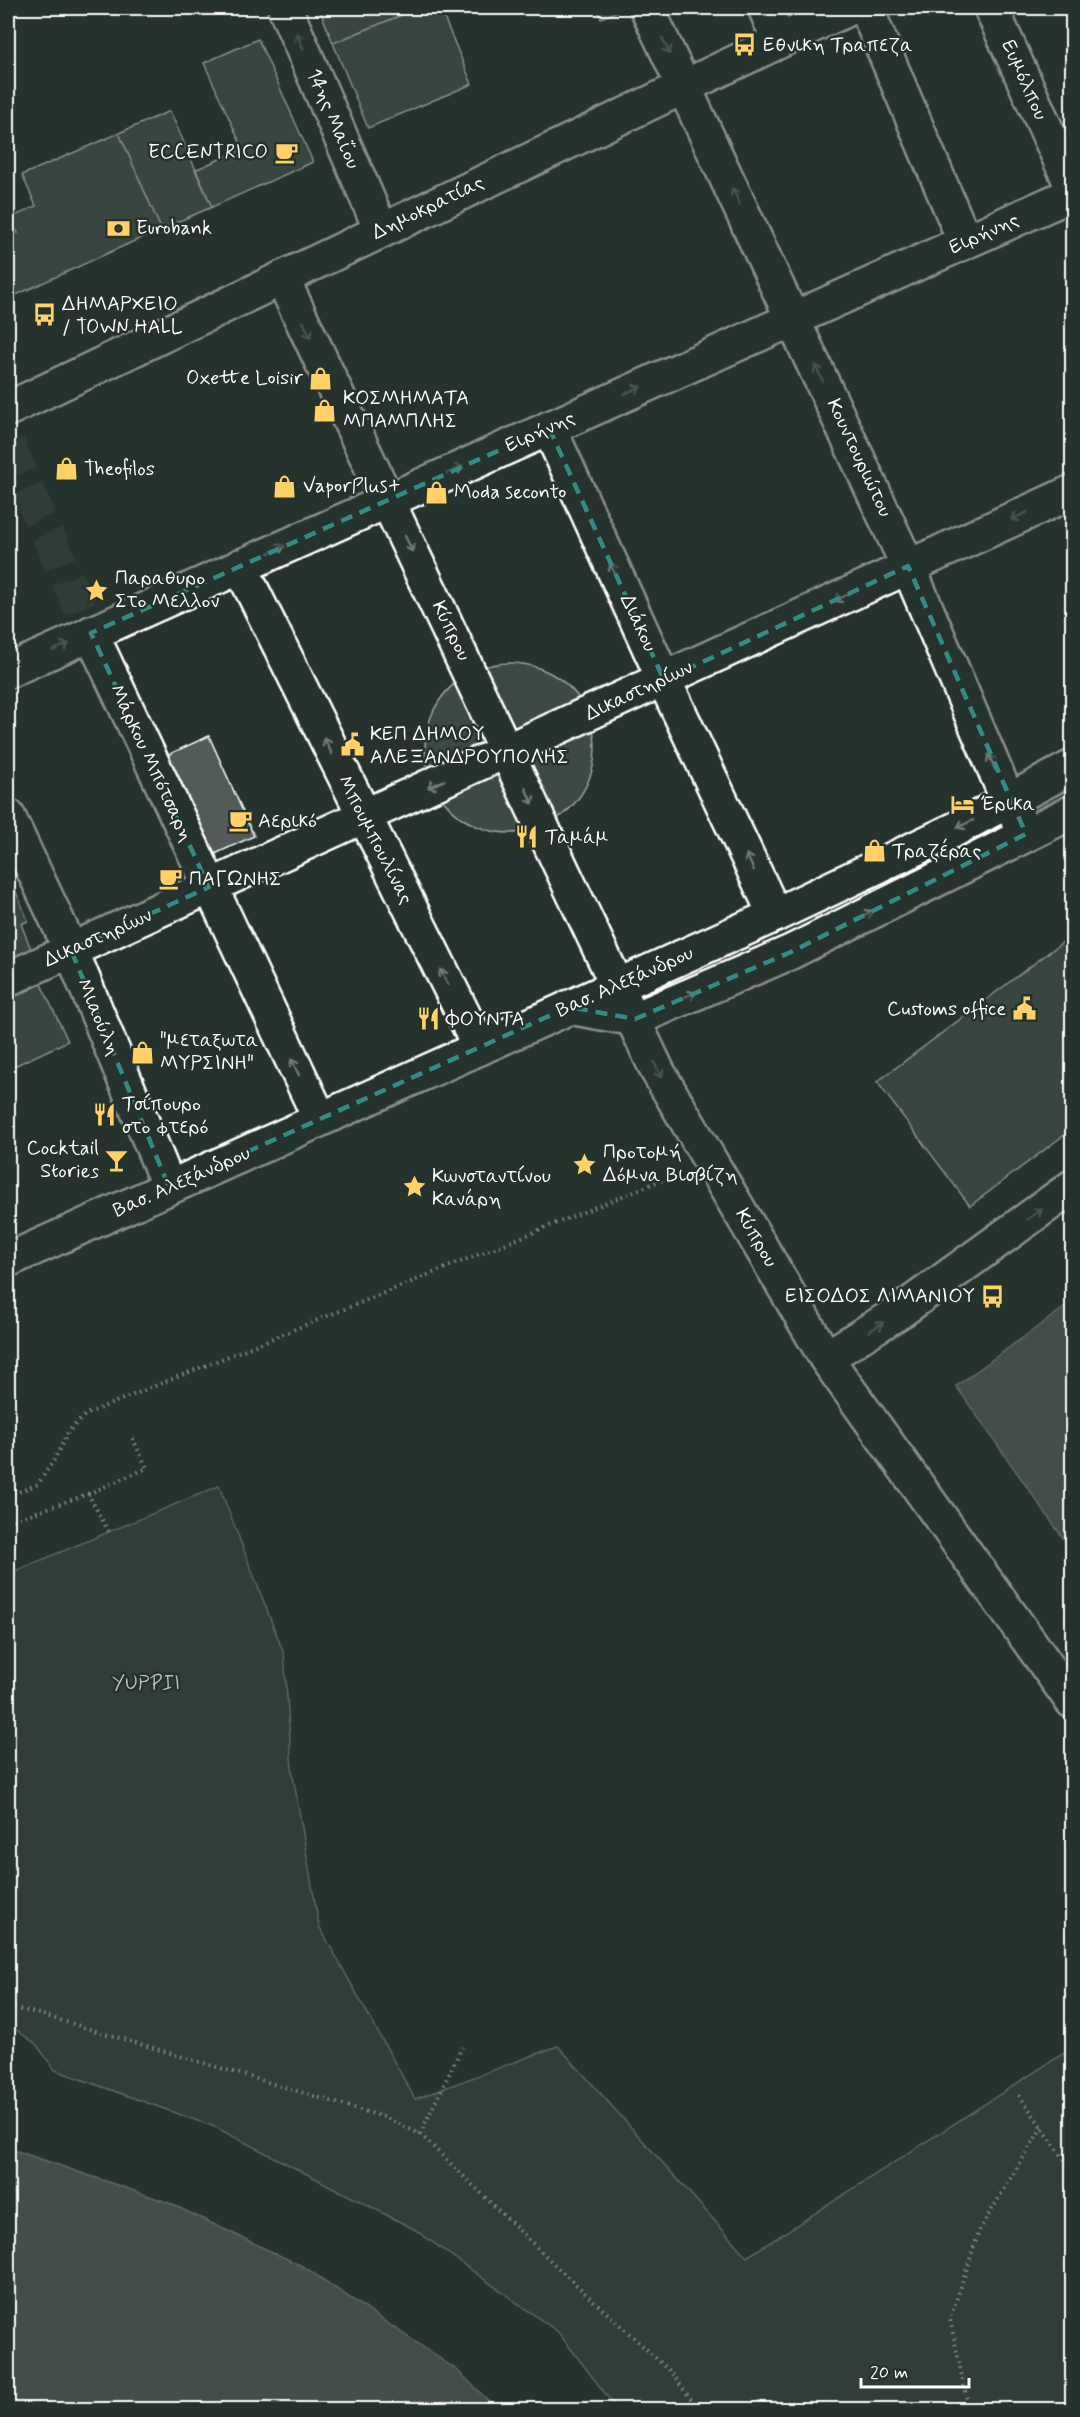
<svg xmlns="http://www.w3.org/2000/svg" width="1080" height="2417" font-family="Mynerve,sans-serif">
  <rect width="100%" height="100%" fill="#26332d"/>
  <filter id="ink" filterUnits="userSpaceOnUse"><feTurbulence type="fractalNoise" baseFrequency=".0167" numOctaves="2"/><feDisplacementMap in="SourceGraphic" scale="12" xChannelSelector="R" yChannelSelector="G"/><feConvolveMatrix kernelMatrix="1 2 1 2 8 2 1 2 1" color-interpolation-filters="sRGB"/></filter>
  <g filter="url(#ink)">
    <path fill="#3e4944" stroke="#9ea4a2" stroke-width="1.5" d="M425 748a85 85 0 1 1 170 0a85 85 0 1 1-170 0Z
      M219 1486 284 1654 292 1770 319 1926 415 2099 558 2046 747 2257 1072 2048V2409H617L558 2332 414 2229 215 2127 55 2070 36 2044 8 2024V1574Z"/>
    <path fill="#67706c" stroke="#a4a9a7" stroke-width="1.5" d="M1072 1302V1551L956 1386Z
      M8 2148 167 2202 304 2267 457 2370 497 2409H8Z"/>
    <path fill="#515c57" stroke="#fff" stroke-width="1.5" d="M319 8H407L409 12 333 43Z
      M419 8H440L472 84 368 128 333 43Z
      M596 8H626L601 18Z
      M258 39 313 162 212 207 195 170 243 149 204 63Z
      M170 111 212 207 161 229 119 133Z
      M119 133 161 229 16 295 8 278V237L18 233 11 218 36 206 22 175Z
      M8 278 16 295 8 299Z
      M209 736 254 836 213 855 167 755Z
      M8 872 28 921 21 924 33 954 8 964Z
      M1072 935V1129L970 1206 877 1082Z
      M41 984 68 1041 8 1069V991L13 998Z"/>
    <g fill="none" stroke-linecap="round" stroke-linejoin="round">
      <path stroke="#3c4742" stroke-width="33" stroke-dasharray="33 16" stroke-linecap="butt" d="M8 444 91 633"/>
      <defs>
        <path id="minor" d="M647 8 908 566 1009 803 1026 834
          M765 8 779 40
          M866 8 965 242
          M991 8 1072 186
          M282 278 658 1072 826 1358 1072 1701
          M549 428 664 680 775 915
          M240 566 480 1048
          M91 633 320 1119
          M8 671 1072 194
          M8 816 71 950 169 1187
          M8 979 1072 492
          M826 1358 902 1310 1072 1187"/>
        <path id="major" d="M285 8 381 230
          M8 409 849 8
          M569 1007 635 1019 791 952 1072 812
          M8 1260 775 915 954 830 1072 767"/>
      </defs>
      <use href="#minor" stroke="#fff" stroke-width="38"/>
      <use href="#major" stroke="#fff" stroke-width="38"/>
      <path stroke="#fff" stroke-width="4" stroke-dasharray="1.5 4.5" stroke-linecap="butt" d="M88 1494 147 1468 132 1437
        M8 1496 38 1484 54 1460 68 1432 86 1414 677 1174
        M8 1522 88 1494 109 1532
        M8 2007 36 2013 384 2117 420 2134 558 2268 671 2372 699 2410
        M1019 2095 1072 2170
        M420 2134 462 2047
        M969 2410 950 2319 980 2229 1042 2127"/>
      <use href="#minor" stroke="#26332d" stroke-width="33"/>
      <use href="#major" stroke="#26332d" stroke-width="33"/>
    </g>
    <defs><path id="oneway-shaft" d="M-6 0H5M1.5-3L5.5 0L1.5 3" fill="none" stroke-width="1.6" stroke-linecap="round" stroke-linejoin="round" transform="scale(1.5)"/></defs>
    <g stroke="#727a76">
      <use href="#oneway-shaft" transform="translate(300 41) rotate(-113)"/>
      <use href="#oneway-shaft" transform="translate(666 46) rotate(65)"/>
      <use href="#oneway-shaft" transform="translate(736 196) rotate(-115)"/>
      <use href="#oneway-shaft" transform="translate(307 330) rotate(65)"/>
      <use href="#oneway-shaft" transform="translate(819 373) rotate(-115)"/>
      <use href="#oneway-shaft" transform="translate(633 390) rotate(-24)"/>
      <use href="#oneway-shaft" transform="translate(455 470) rotate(-24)"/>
      <use href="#oneway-shaft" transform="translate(1019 516) rotate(156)"/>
      <use href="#oneway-shaft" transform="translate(409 544) rotate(64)"/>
      <use href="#oneway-shaft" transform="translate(277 549) rotate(-24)"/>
      <use href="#oneway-shaft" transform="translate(614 571) rotate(-115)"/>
      <use href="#oneway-shaft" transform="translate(842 597) rotate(155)"/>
      <use href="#oneway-shaft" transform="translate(61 647) rotate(-24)"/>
      <use href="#oneway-shaft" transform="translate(328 746) rotate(-116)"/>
      <use href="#oneway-shaft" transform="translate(992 762) rotate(-113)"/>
      <use href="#oneway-shaft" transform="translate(436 784) rotate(156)"/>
      <use href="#oneway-shaft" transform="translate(529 796) rotate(65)"/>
      <use href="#oneway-shaft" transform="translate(965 824) rotate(154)"/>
      <use href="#oneway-shaft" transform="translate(750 862) rotate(-115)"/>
      <use href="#oneway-shaft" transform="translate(865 915) rotate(-27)"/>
      <use href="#oneway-shaft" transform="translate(444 977) rotate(-117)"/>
      <use href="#oneway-shaft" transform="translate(688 996) rotate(-23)"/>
      <use href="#oneway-shaft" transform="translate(295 1067) rotate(-116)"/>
      <use href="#oneway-shaft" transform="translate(658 1070) rotate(63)"/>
      <use href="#oneway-shaft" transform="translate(1035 1214) rotate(-36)"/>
      <use href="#oneway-shaft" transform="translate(876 1327) rotate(-32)"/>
    </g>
  </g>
  <path d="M0 0H1080V2417H0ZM549 428 664 680 908 566 1026 834 791 952 635 1019 569 1007 169 1187 71 950 209 887 91 633Z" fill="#26332d" fill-opacity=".55" fill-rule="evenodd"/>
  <path fill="none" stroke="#338b84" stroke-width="4.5" stroke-dasharray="12 8" stroke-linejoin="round" d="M549 428 664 680 908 566 1026 834 791 952 635 1019 569 1007 169 1187 71 950 209 887 91 633Z"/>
  <defs>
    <symbol id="bus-bare" viewBox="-9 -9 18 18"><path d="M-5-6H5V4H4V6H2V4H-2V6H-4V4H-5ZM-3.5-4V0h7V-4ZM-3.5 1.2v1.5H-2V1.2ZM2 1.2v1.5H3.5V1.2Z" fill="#ffd166" stroke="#26332d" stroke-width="2.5" paint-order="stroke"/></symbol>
    <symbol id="cafe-bare" viewBox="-9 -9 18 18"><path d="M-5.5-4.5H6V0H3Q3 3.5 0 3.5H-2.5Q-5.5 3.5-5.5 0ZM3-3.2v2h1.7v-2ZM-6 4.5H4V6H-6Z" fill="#ffd166" stroke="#26332d" stroke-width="2.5" paint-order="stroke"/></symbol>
    <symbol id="bank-bare" viewBox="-9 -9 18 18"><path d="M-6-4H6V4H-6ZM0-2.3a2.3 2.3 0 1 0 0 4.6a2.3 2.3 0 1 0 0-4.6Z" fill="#ffd166" stroke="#26332d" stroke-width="2.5" paint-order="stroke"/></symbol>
    <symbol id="shop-bare" viewBox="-9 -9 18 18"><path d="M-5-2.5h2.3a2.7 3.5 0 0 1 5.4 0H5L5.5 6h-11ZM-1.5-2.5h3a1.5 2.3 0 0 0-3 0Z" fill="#ffd166" stroke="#26332d" stroke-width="2.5" paint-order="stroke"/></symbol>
    <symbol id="sight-bare" viewBox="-9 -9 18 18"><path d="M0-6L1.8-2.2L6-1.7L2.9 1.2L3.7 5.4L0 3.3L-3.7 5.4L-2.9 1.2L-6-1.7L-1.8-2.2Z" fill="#ffd166" stroke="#26332d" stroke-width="2.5" paint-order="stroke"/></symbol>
    <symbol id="civic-bare" viewBox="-9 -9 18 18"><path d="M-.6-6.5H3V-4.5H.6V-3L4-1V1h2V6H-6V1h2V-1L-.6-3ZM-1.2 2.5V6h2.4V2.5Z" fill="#ffd166" stroke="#26332d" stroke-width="2.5" paint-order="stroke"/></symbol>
    <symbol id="hotel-bare" viewBox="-9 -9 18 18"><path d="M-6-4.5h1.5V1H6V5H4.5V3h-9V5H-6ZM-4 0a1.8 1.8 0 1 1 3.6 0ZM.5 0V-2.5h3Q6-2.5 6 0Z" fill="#ffd166" stroke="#26332d" stroke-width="2.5" paint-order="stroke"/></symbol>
    <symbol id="restaurant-bare" viewBox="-9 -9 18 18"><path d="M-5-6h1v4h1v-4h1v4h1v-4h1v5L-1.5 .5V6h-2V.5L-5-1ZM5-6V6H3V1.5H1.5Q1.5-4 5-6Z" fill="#ffd166" stroke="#26332d" stroke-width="2.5" paint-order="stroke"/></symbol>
    <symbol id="bar-bare" viewBox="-9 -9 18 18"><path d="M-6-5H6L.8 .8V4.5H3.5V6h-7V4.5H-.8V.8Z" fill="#ffd166" stroke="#26332d" stroke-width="2.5" paint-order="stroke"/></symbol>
  </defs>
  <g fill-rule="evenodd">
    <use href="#bus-bare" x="728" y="28" width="33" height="33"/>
    <use href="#cafe-bare" x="270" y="136" width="33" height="33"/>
    <use href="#bank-bare" x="102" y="212" width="33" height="33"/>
    <use href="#bus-bare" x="28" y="298" width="33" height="33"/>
    <use href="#shop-bare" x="304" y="362" width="33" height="33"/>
    <use href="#shop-bare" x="308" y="394" width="33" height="33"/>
    <use href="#shop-bare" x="50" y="452" width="33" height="33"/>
    <use href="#shop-bare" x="268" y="470" width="33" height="33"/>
    <use href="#shop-bare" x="420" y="476" width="33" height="33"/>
    <use href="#sight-bare" x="80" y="574" width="33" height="33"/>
    <use href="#civic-bare" x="336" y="728" width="33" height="33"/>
    <use href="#hotel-bare" x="946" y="788" width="33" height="33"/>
    <use href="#cafe-bare" x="224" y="804" width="33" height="33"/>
    <use href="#restaurant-bare" x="510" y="820" width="33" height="33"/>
    <use href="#shop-bare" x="858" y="834" width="33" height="33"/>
    <use href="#cafe-bare" x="154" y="862" width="33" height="33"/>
    <use href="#civic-bare" x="1008" y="992" width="33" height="33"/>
    <use href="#restaurant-bare" x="412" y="1002" width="33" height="33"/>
    <use href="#shop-bare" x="126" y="1036" width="33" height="33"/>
    <use href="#restaurant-bare" x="88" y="1098" width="33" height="33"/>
    <use href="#bar-bare" x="100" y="1144" width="33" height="33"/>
    <use href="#sight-bare" x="568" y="1148" width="33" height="33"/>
    <use href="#sight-bare" x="398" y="1170" width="33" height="33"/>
    <use href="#bus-bare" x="976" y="1280" width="33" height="33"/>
  </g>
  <g text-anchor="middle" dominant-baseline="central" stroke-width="5" stroke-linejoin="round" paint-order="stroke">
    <g font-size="20" fill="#fff" stroke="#26332d" text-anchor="start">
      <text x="763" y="45">Εθνικη Τραπεζα</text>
      <text x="268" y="152" text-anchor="end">ECCENTRICO</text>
      <text x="136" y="228">Eurobank</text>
      <text x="62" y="304">ΔΗΜΑΡΧΕΙΟ<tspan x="62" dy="23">/ TOWN HALL</tspan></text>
      <text x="303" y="378" text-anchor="end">Oxette Loisir</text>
      <text x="343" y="398">ΚΟΣΜΗΜΑΤΑ<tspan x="343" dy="23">ΜΠΑΜΠΛΗΣ</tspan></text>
      <text x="84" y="469">Theofilos</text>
      <text x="303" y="486">VaporPlus+</text>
      <text x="454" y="492">Moda seconto</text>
      <text x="115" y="578">Παραθυρο<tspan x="115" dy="23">Στο Μελλον</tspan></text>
      <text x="370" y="734">ΚΕΠ ΔΗΜΟΥ<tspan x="370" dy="23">ΑΛΕΞΑΝΔΡΟΥΠΟΛΗΣ</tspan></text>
      <text x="981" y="804">Έρικα</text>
      <text x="258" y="821">Αερικό</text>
      <text x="545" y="837">Ταμάμ</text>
      <text x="892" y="851">Τραζέρας</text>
      <text x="189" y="879">ΠΑΓΩΝΗΣ</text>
      <text x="1006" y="1009" text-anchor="end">Customs office</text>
      <text x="446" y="1019">ΦΟΥΝΤΑ</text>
      <text x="160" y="1040">"μεταξωτα<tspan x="160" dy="23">ΜΥΡΣΙΝΗ"</tspan></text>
      <text x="122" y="1104">Τσίπουρο<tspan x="122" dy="23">στο φτερό</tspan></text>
      <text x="99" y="1148" text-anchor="end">Cocktail<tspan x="99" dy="23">Stories</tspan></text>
      <text x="603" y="1152">Προτομή<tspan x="603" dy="23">Δόμνα Βισβίζη</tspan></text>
      <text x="432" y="1176">Κωνσταντίνου<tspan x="432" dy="23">Κανάρη</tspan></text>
      <text x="975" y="1296" text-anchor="end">ΕΙΣΟΔΟΣ ΛΙΜΑΝΙΟΥ</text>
    </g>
    <g font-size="20" fill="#fff" stroke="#26332d">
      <text transform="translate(1024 80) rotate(66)">Ευμόλπου</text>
      <text transform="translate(333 119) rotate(67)">14ης Μαΐου</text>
      <text transform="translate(428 208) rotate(-26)">Δημοκρατίας</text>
      <text transform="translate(984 234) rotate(-24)">Ειρήνης</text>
      <text transform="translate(540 432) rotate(-24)">Ειρήνης</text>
      <text transform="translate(859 458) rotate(65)">Κουντουριώτου</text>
      <text transform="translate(638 623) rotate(65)">Διάκου</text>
      <text transform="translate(451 631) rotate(64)">Κύπρου</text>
      <text transform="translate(639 691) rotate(-25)">Δικαστηρίων</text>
      <text transform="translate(151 763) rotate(65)">Μάρκου Μπότσαρη</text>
      <text transform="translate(375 840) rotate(63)">Μπουμπουλίνας</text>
      <text transform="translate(98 938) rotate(-24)">Δικαστηρίων</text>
      <text transform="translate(625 982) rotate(-24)">Βασ. Αλεξάνδρου</text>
      <text transform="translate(98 1017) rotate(67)">Μιαούλη</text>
      <text transform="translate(182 1182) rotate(-24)">Βασ. Αλεξάνδρου</text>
      <text transform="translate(756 1238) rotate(60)">Κύπρου</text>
    </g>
    <g font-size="20" fill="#bbbfbe" stroke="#26332d">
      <text x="146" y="1683">YUPPII</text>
    </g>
  </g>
  <rect width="1080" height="2417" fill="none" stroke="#26332d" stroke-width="30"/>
  <rect x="15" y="15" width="1050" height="2387" fill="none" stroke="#fff" stroke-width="2" filter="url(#ink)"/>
  <path d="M861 2378v9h108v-9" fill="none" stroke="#ffffff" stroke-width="3"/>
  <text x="870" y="2378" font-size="18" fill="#ffffff" stroke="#26332d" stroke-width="4.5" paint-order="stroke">20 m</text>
</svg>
